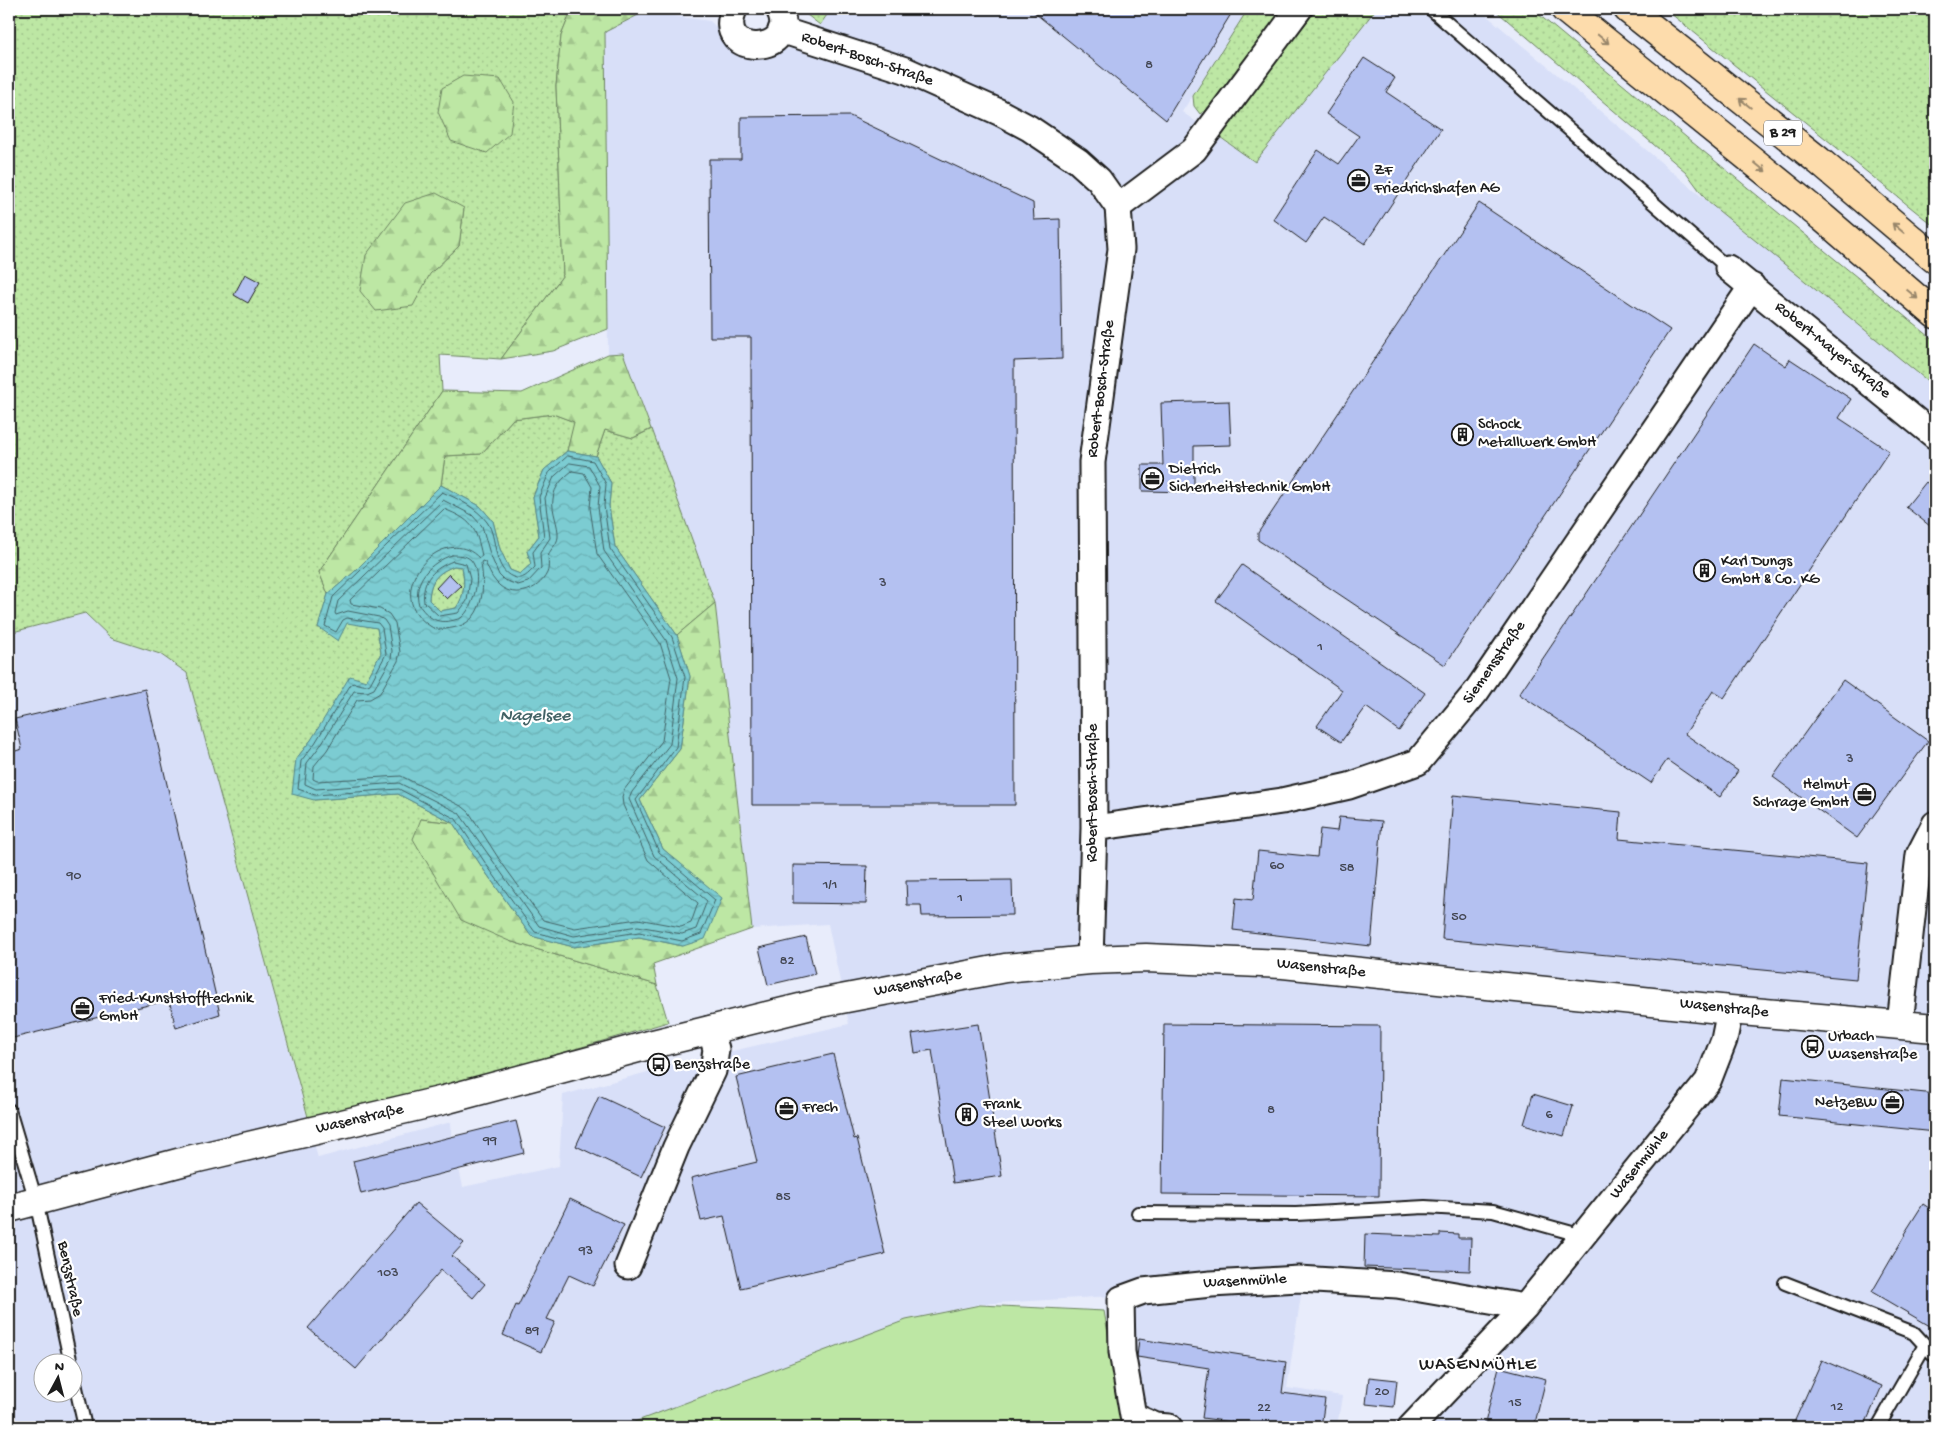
<svg xmlns="http://www.w3.org/2000/svg" width="1944" height="1436" font-family="'Gochi Hand',sans-serif">
  <defs>
    <pattern id="grass-dots" width="8" height="8" patternUnits="userSpaceOnUse" patternTransform="scale(1.25)"><rect width="8" height="8" fill="#bde7a4"/><path d="M2 2h.1M6 6h.1" fill="none" stroke="#a2c68d" stroke-width="1.8" stroke-linecap="round"/></pattern>
    <pattern id="forest-firs" width="22" height="20" patternUnits="userSpaceOnUse" patternTransform="scale(1.25)"><rect width="22" height="20" fill="#bde7a4"/><path d="M5 1l3.5 6h-7zM16 11l3.5 6h-7z" fill="#a2c68d"/></pattern>
    <pattern id="water-waves" width="16" height="10" patternUnits="userSpaceOnUse" patternTransform="scale(1.25)"><rect width="16" height="10" fill="#7bccd2"/><path d="M0 5q4-4 8 0t8 0" fill="none" stroke="#6aafb4"/></pattern>
  </defs>
  <rect width="100%" height="100%" fill="#e8ecfb"/>
  <filter id="ink" filterUnits="userSpaceOnUse"><feTurbulence type="fractalNoise" baseFrequency=".02" numOctaves="2"/><feDisplacementMap in="SourceGraphic" scale="10" xChannelSelector="R" yChannelSelector="G"/><feConvolveMatrix kernelMatrix="1 2 1 2 8 2 1 2 1" color-interpolation-filters="sRGB"/></filter>
  <g filter="url(#ink)">
    <path fill="#d8dff8" fill-rule="evenodd" d="M831 9H1248L1182 112 1255 162 1376 9H1479L1708 202 1935 387V1427H1421L1518 1297 1304 1275 1287 1388 1342 1396 1337 1427H1136L1128 1295 980 1304 906 1320 654 1427H9V633L85 613 111 638 160 654 187 673 318 1158 451 1122 452 1137 463 1187 559 1166 563 1095 677 1064 849 1024 828 924 752 929 715 603 623 353 608 354 605 31 644 12 710 21 745 55 791 49 820 25ZM42 1364H72V1394H42Z"/>
    <path fill="url(#grass-dots)" stroke="#6c8260" fill-rule="evenodd" d="M9 9H572L561 36 556 86 563 275 501 359 440 355 442 391 319 572 328 594 318 628 347 622 377 628 381 653 366 681 311 740 296 759 314 800 398 794 453 823 421 819 509 941 657 985 668 1022 444 1087 308 1117 187 673 160 654 111 638 85 613 9 633ZM464 208 459 246 430 274Z
      M802 9H831L820 25 802 11Z
      M1248 9H1283L1213 105 1200 114 1194 106 1193 96Z
      M1317 9H1376L1255 162 1217 135Z
      M1494 9H1532L1692 142 1935 341V387L1708 202 1686 172Z
      M1665 9H1935V227Z
      M553 414 575 422 567 451 544 470 533 496 539 536 527 551 531 564 520 574 510 570 500 549 493 521 480 506 441 485 445 456 481 454 513 419Z
      M652 429 715 603 677 635 615 547 609 506 611 483 596 456 605 430 633 438Z
      M454 566 462 567C465 582 465 596 456 608L440 611 429 600C430 580 437 573 454 566Z"/>
    <path fill="url(#forest-firs)" stroke="#6c8260" d="M572 9H647L644 12 605 32 608 329 553 351 501 359 563 275 556 86 561 36Z
      M463 76 500 79 514 102 510 133 487 153 451 141 438 112 442 88Z
      M436 193 464 208 459 246 430 274 413 306 376 311 360 291 366 255 405 203Z
      M623 353 651 429 633 438 605 430 596 456 567 451 574 422 553 414 513 419 481 454 445 456 441 485 353 573 328 594 319 572 442 391 522 393 608 354Z
      M715 603 752 929 653 964 657 985 509 941 461 920 413 839 421 819 453 823 484 870 531 936 574 947 639 937 683 946 721 898 663 849 640 800 680 749 690 677 677 635Z"/>
    <path fill="#bde7a4" stroke="#6c8260" d="M980 1305 1104 1311 1121 1408 1127 1427H621L906 1320Z"/>
    <path fill="url(#water-waves)" stroke="#558689" fill-rule="evenodd" d="M567 451 596 456 611 483 609 506 615 547 677 635 690 676 680 749 640 800 663 849 722 898 705 939 683 946 639 937 574 947 531 936 484 870 453 823 398 794 314 800 292 794 296 759 311 740 350 676 366 681 381 653 377 628 347 623 338 641 318 627 328 594 353 573 441 485 480 506 493 521 500 549 510 570 520 574 531 564 527 551 539 536 533 497 544 470ZM454 566 462 567C465 582 465 596 456 608L440 611 429 600C430 580 437 573 454 566Z"/>
    <g fill="none" stroke-linecap="round" stroke-linejoin="round">
      <path stroke="#426265" stroke-width="1" d="M568 456 593 461 606 484 604 506 610 549 672 637 685 677 676 747 636 800 659 852 715 900 701 934 682 941 639 932 574 942 535 932 488 867 456 819 399 789 315 795 298 789 301 761 315 743 351 684C357 681 363 688 370 684L386 654 382 628 378 623 347 618 343 620 336 632 325 626 333 597 442 492C457 498 477 508 487 522 498 537 492 569 513 577 523 581 528 574 535 567L533 552 544 537 539 497 549 473Z
        M570 463 589 466 600 486 598 507 604 551 666 640 678 678 670 744 632 792 629 799 654 856 707 901 696 929 682 934 638 926 574 936 539 926 459 813 399 783 316 789 305 784 307 763 320 746 354 691 367 692 374 689 391 659 392 651 388 626 384 620 379 617 348 611 336 615 335 613 338 601 443 500 472 515 482 526 490 554 499 575 504 580 518 585 528 582 541 568 540 553 550 538 545 498 554 477Z
        M572 471 584 473 592 487 590 508 597 554 660 643 671 678 662 741 624 790 622 797 623 805 648 860 698 903 691 923 681 927 638 919 575 928 543 920 499 859 469 812 463 807 401 776 317 781 313 779 314 766 327 750 357 700 370 699 380 693 398 661 400 652 395 623 389 614 380 609 351 604 350 600 444 509C472 520 476 527 482 556L479 558C443 520 378 593 430 626 437 631 444 629 452 628 484 623 485 589 481 563L482 561 485 562C488 568 491 577 496 582 511 600 538 592 547 573 550 566 547 559 549 554 551 548 557 545 558 537 559 525 551 511 553 499 554 487 563 478 572 471Z
        M452 555C458 555 466 555 471 560 483 574 474 608 461 618 441 625 431 622 419 605 412 580 431 562 452 555Z
        M453 561 466 564 470 579 467 601 458 613 439 616 424 602C421 580 434 568 453 561Z"/>
    </g>
    <path fill="#b4c1f1" stroke="#1c1c1c" d="M1030 9H1234L1166 120Z
      M1364 58 1395 78 1386 92 1441 129 1365 244 1324 217 1306 243 1273 219 1318 150 1339 164 1359 136 1326 114Z
      M850 116 1033 203 1034 220 1060 219 1062 359 1014 361 1015 805H752L751 337H710L709 159H741V117Z
      M1479 203 1670 330 1445 665 1258 540V533Z
      M245 274 260 282 248 303 234 295Z
      M1754 344 1786 366 1790 359 1851 399 1839 418 1889 451 1724 698 1713 691 1685 734 1738 771 1720 797 1667 760 1651 783 1519 694Z
      M1229 401 1231 445 1194 446V492L1142 491V465H1163L1161 403Z
      M1926 482 1935 489V530L1906 507Z
      M1242 565 1425 693 1399 731 1366 707 1341 742 1317 726 1342 690 1216 601Z
      M449 574 461 586 447 599 436 588Z
      M1843 680 1928 741 1857 838 1773 777Z
      M145 689 220 1014 176 1028 169 1000 9 1039V753L22 749 15 719Z
      M1453 795 1621 812 1619 839 1868 863 1856 979 1442 939Z
      M1339 817 1382 821 1371 946 1233 930 1236 898 1253 900 1258 851 1317 857 1320 829 1337 831Z
      M793 865 867 866 866 904 793 903Z
      M1012 880 1013 915 922 916 921 905H907L906 881Z
      M806 937 815 974 768 985 759 948Z
      M978 1024 1002 1176 953 1183 932 1050 915 1053 912 1034Z
      M1164 1024 1380 1026 1379 1196 1162 1194Z
      M833 1054 854 1139 857 1138 885 1254 741 1288 724 1216 701 1221 691 1178 757 1162 736 1077Z
      M1783 1078 1935 1094V1132L1779 1116Z
      M1533 1094 1573 1106 1564 1136 1524 1124Z
      M599 1096 665 1127 641 1177 576 1146Z
      M516 1121 524 1153 361 1194 353 1161Z
      M570 1199 624 1225 593 1286 569 1275 547 1319 555 1322 541 1352 503 1335 516 1305 518 1306Z
      M416 1203 464 1243 452 1256 485 1284 473 1298 441 1270 356 1369 308 1328Z
      M1923 1204 1935 1212V1329L1872 1292 1905 1235 1904 1234Z
      M1440 1233 1458 1234V1238H1471L1470 1271 1364 1267 1365 1234 1440 1237Z
      M1139 1339 1286 1362 1282 1393 1325 1399 1321 1427H1269L1202 1418 1209 1368 1137 1357Z
      M1822 1360 1882 1386 1864 1427H1792Z
      M1499 1367 1546 1379 1534 1427H1484Z
      M1369 1377 1397 1380 1394 1407 1366 1404Z"/>
    <g fill="none" stroke-linecap="round" stroke-linejoin="round">
      <defs>
        <path id="lane" d="M1431 9 1728 268
          M9 1110 36 1201 71 1364
          M1138 1213 1296 1214 1425 1207 1493 1211 1583 1236
          M1785 1283 1914 1333 1935 1356
          M72 1370 85 1427
          M1878 1427 1925 1345"/>
        <path id="street" d="M734 9C713 60 802 55 779 9
          M781 30 905 70 999 112 1029 128 1078 161 1099 180 1118 207 1121 249 1092 462 1094 828 1090 960
          M1118 207 1194 150 1299 9
          M1728 268 1935 436
          M1094 828 1282 801 1349 786 1418 762 1476 692 1752 286
          M1900 1024 1919 855 1935 824
          M628 1266 676 1147 713 1071 716 1049 710 1029
          M1169 1427 1156 1426 1133 1416 1122 1352 1121 1299 1143 1291 1211 1284 1299 1279 1397 1285 1525 1307
          M1411 1427 1525 1307 1708 1081 1724 1040 1730 1010"/>
        <path id="secondary" d="M9 1208 189 1160 444 1100 653 1044 820 1003 1005 968 1090 960 1146 958 1283 964 1730 1010 1935 1028"/>
        <path id="highway" d="M1565 9 1822 217 1935 314
          M1628 9 1819 161 1935 259"/>
      </defs>
      <use href="#lane" stroke="#1c1c1c" stroke-width="16"/>
      <use href="#street" stroke="#1c1c1c" stroke-width="29"/>
      <use href="#secondary" stroke="#1c1c1c" stroke-width="31"/>
      <use href="#highway" stroke="#1c1c1c" stroke-width="31"/>
      <use href="#lane" stroke="#fff" stroke-width="12"/>
      <use href="#street" stroke="#fff" stroke-width="25"/>
      <use href="#secondary" stroke="#fff" stroke-width="28"/>
      <use href="#highway" stroke="#fddcac" stroke-width="28"/>
    </g>
    <defs><path id="oneway-shaft" d="M-6 0H5M1.5-3L5.5 0L1.5 3" fill="none" stroke-width="1.6" stroke-linecap="round" stroke-linejoin="round" transform="scale(1.25)"/></defs>
    <g stroke="#98866b">
      <use href="#oneway-shaft" transform="translate(1603 39) rotate(39)"/>
      <use href="#oneway-shaft" transform="translate(1745 103) rotate(-141)"/>
      <use href="#oneway-shaft" transform="translate(1760 167) rotate(39)"/>
      <use href="#oneway-shaft" transform="translate(1898 228) rotate(-140)"/>
      <use href="#oneway-shaft" transform="translate(1912 294) rotate(40)"/>
    </g>
  </g>
  <defs>
    <symbol id="office-ring" viewBox="-11 -11 22 22"><circle r="9.5" fill="#fff" stroke="#1c1c1c" stroke-width="1.5"/><path d="M-6-3h4V-5.5h4V-3h4V5H-6ZM-1-4.5V-3h2v-1.5ZM-6 0V1H6V0Z" fill="#1c1c1c"/></symbol>
    <symbol id="building-ring" viewBox="-11 -11 22 22"><circle r="9.5" fill="#fff" stroke="#1c1c1c" stroke-width="1.5"/><path d="M-4-6H4V6H1V3H-1V6H-4ZM-2.5-4.3h1.7v1.8h-1.7ZM.8-4.3h1.7v1.8H.8ZM-2.5-1h1.7V.8h-1.7ZM.8-1h1.7V.8H.8Z" fill="#1c1c1c"/></symbol>
    <symbol id="bus-ring" viewBox="-11 -11 22 22"><circle r="9.5" fill="#fff" stroke="#1c1c1c" stroke-width="1.5"/><path d="M-5-6H5V4H4V6H2V4H-2V6H-4V4H-5ZM-3.5-4V0h7V-4ZM-3.5 1.2v1.5H-2V1.2ZM2 1.2v1.5H3.5V1.2Z" fill="#1c1c1c"/></symbol>
  </defs>
  <g fill-rule="evenodd">
    <use href="#office-ring" x="1346" y="168" width="25" height="25"/>
    <use href="#building-ring" x="1450" y="422" width="25" height="25"/>
    <use href="#office-ring" x="1140" y="466" width="25" height="25"/>
    <use href="#building-ring" x="1692" y="558" width="25" height="25"/>
    <use href="#office-ring" x="1852" y="782" width="25" height="25"/>
    <use href="#office-ring" x="70" y="996" width="25" height="25"/>
    <use href="#bus-ring" x="1800" y="1034" width="25" height="25"/>
    <use href="#bus-ring" x="646" y="1052" width="25" height="25"/>
    <use href="#office-ring" x="1880" y="1090" width="25" height="25"/>
    <use href="#office-ring" x="774" y="1096" width="25" height="25"/>
    <use href="#building-ring" x="954" y="1102" width="25" height="25"/>
  </g>
  <g text-anchor="middle" dominant-baseline="central" stroke-width="4.5" stroke-linejoin="round" paint-order="stroke">
    <g font-size="14" fill="#424551">
      <text x="1149" y="65">8</text>
      <text x="883" y="583">3</text>
      <text x="1320" y="647">1</text>
      <text x="1850" y="759">3</text>
      <text x="1277" y="866">60</text>
      <text x="1347" y="868">58</text>
      <text x="74" y="876">90</text>
      <text x="830" y="885">1/1</text>
      <text x="960" y="898">1</text>
      <text x="1459" y="917">50</text>
      <text x="787" y="961">82</text>
      <text x="1271" y="1110">8</text>
      <text x="1549" y="1115">6</text>
      <text x="490" y="1141">99</text>
      <text x="783" y="1197">85</text>
      <text x="586" y="1251">93</text>
      <text x="388" y="1273">103</text>
      <text x="532" y="1331">89</text>
      <text x="1382" y="1392">20</text>
      <text x="1515" y="1403">15</text>
      <text x="1837" y="1407">12</text>
      <text x="1264" y="1408">22</text>
    </g>
    <rect fill="#fff" stroke="#606060" stroke-width="1" x="1764" y="120.5" width="38" height="25" rx="4"/>
    <g font-size="15" font-weight="bold" fill="#1c1c1c">
      <text x="1783" y="133">B 29</text>
    </g>
    <g font-size="16" fill="#1c1c1c" stroke="#fff">
      <text transform="translate(867 60) rotate(19)">Robert-Bosch-Straße</text>
      <text transform="translate(1832 351) rotate(39)">Robert-Mayer-Straße</text>
      <text transform="translate(1102 389) rotate(-83)">Robert-Bosch-Straße</text>
      <text transform="translate(1495 663) rotate(-55)">Siemensstraße</text>
      <text transform="translate(1093 793) rotate(-90)">Robert-Bosch-Straße</text>
      <text transform="translate(1321 969) rotate(6)">Wasenstraße</text>
      <text transform="translate(918 984) rotate(-11)">Wasenstraße</text>
      <text transform="translate(1724 1009) rotate(6)">Wasenstraße</text>
      <text transform="translate(360 1120) rotate(-13)">Wasenstraße</text>
      <text transform="translate(1640 1165) rotate(-51)">Wasenmühle</text>
      <text transform="translate(69 1279) rotate(78)">Benzstraße</text>
      <text transform="translate(1245 1282) rotate(-3)">Wasenmühle</text>
    </g>
    <g font-size="16" fill="#1c1c1c" stroke="#fff" text-anchor="start">
      <text x="1374" y="171">ZF<tspan x="1374" dy="18">Friedrichshafen AG</tspan></text>
      <text x="1478" y="425">Schock<tspan x="1478" dy="18">Metallwerk GmbH</tspan></text>
      <text x="1169" y="470">Dietrich<tspan x="1169" dy="18">Sicherheitstechnik GmbH</tspan></text>
      <text x="1721" y="562">Karl Dungs<tspan x="1721" dy="18">GmbH &amp; Co. KG</tspan></text>
      <text x="1849" y="785" text-anchor="end">Helmut<tspan x="1849" dy="18">Schrage GmbH</tspan></text>
      <text x="99" y="999">Fried-Kunststofftechnik<tspan x="99" dy="18">GmbH</tspan></text>
      <text x="1828" y="1037">Urbach<tspan x="1828" dy="18">Wasenstraße</tspan></text>
      <text x="674" y="1065">Benzstraße</text>
      <text x="1877" y="1103" text-anchor="end">NetzeBW</text>
      <text x="983" y="1105">Frank<tspan x="983" dy="18">Steel Works</tspan></text>
      <text x="802" y="1108">Frech</text>
    </g>
    <g font-size="18" font-style="italic" fill="#426265" stroke="#fff">
      <text x="535" y="716">Nagelsee</text>
    </g>
    <g font-size="18" letter-spacing="1" fill="#1c1c1c" stroke="#fff">
      <text x="1478" y="1365">WASENMÜHLE</text>
    </g>
  </g>
  <rect width="1944" height="1436" fill="none" stroke="#fff" stroke-width="30"/>
  <rect x="15" y="15" width="1914" height="1406" fill="none" stroke="#1c1c1c" stroke-width="2" filter="url(#ink)"/>
  <g transform="translate(58 1378) rotate(7)"><circle r="24" fill="#ffffff" stroke="#a4a4a4"/>
  <path d="M0-4L9 19L0 12L-9 19Z" fill="#1c1c1c"/>
  <text y="-8" font-size="14" font-weight="bold" text-anchor="middle" fill="#1c1c1c">N</text>
  </g>
</svg>
